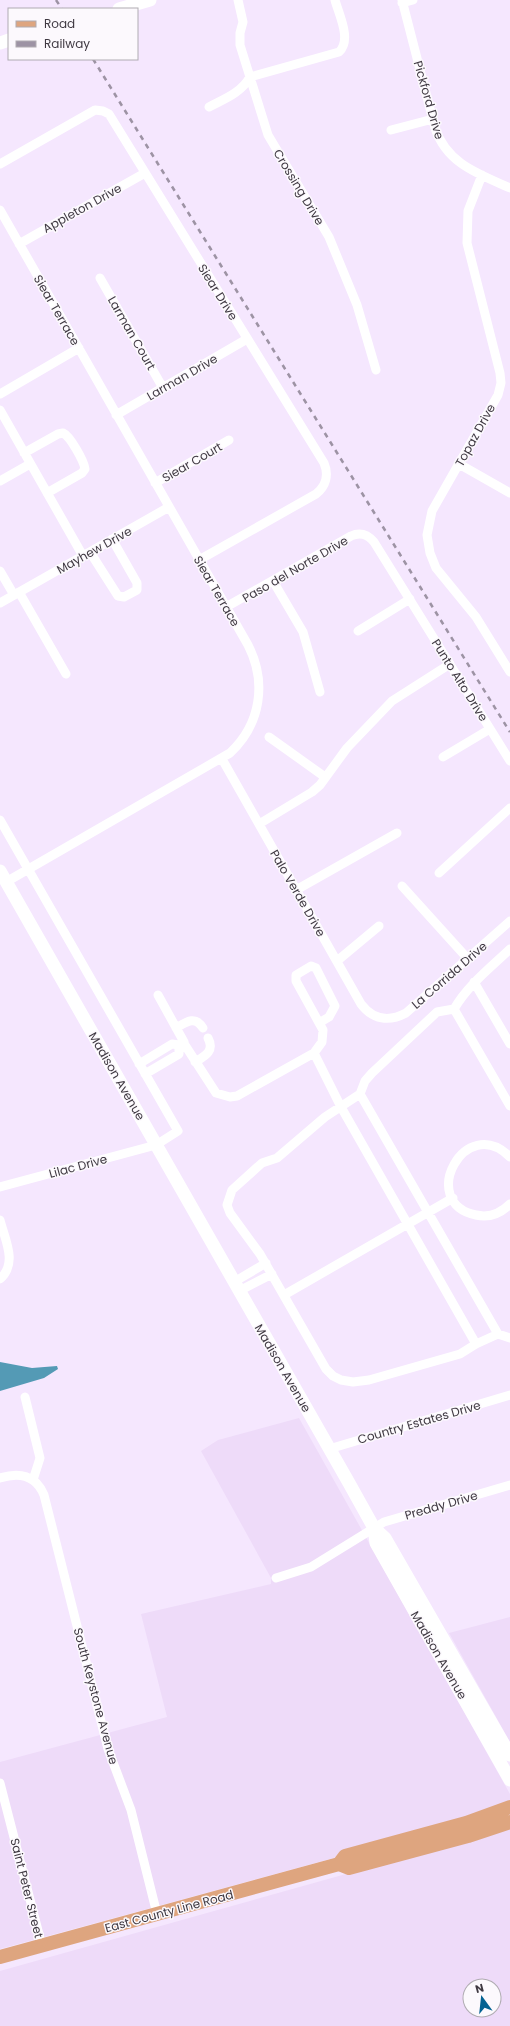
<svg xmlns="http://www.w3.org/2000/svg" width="510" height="2026" font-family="Poppins,sans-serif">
  <rect width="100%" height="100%" fill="#f5e7fe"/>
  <path fill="#eedbf9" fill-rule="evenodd" d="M299 1418 510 1794V1803L374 1847 0 1949V1762L167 1717 141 1614 271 1584V1578L201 1451 218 1440Z
    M510 1617V1742L449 1633Z
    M510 1828V2026H0V1971ZM470 1986H494V2010H470Z"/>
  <path fill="#549ab5" d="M0 1362 32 1368 57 1366 58 1369 44 1378 0 1391Z"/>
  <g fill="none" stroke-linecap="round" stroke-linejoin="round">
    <path stroke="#fff" stroke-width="9" d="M238 0 243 22 240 33V45L268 135 329 237 357 305 376 370
      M402 0 435 128C447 164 479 174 510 188
      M402 3 413 0
      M209 107C224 99 241 93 250 77L339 52C352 40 339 15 335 0
      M391 130 433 119
      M0 164 95 110 103 111 109 114 324 463C329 475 326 486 316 494L199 560
      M482 175 468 211 467 243 500 373 501 383 498 395 432 511 427 535 430 553 436 568 476 617 510 672
      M0 210 248 645C267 682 261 724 230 753L6 882
      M19 244 145 173
      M100 278 163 388
      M0 394 79 348
      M0 410 83 556
      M116 415 247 339
      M24 453 58 434 63 433C70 436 84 461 85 469L82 473 47 493
      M459 464 510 493
      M0 481 30 464
      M155 483 229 440
      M90 552 118 596 124 597 137 590V583L112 539
      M0 571 14 595
      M273 581 303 632 320 692
      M19 592 66 674
      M0 603 169 507
      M226 607 351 536C360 532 367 534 374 542L510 761
      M358 631 410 599
      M269 737 325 777
      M443 757 490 729
      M222 759 361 1004C373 1020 389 1022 406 1013L510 921
      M0 820 178 1131 156 1145 0 1187
      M259 824 312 792 320 785 347 748 392 701 450 664
      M439 873 510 808
      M402 886 468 959
      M296 890 397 833
      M510 949C490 968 468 985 454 1009L437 1012 372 1073 365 1081 360 1094 325 1117 277 1158 262 1163 232 1190 227 1205 230 1213 260 1254 326 1369 333 1376 341 1380 353 1382 369 1380 460 1354 476 1344 498 1334 510 1338
      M337 961 379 926
      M474 982 510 1044
      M158 995 184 1042 180 1045
      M454 1009 510 1106
      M176 1028C186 1022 195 1015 203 1028
      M183 1042 216 1093 230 1097 237 1096 314 1053 341 1107 476 1344
      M314 1053 322 1042 323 1030 296 981V975L311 966 316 968 335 1006 329 1017 319 1023
      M195 1062C205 1056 215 1051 208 1038
      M139 1064 172 1044 179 1045
      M145 1074 179 1054V1045
      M360 1094 498 1334
      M510 1157C465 1112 417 1203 476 1215 489 1218 501 1213 510 1204
      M0 1220C5 1240 18 1263 0 1279
      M234 1282 266 1263
      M239 1291 272 1274
      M284 1295 453 1198
      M25 1397 40 1458 33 1480
      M329 1449 510 1395
      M0 1478C19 1472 36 1475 44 1495L108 1749 131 1810 157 1914
      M276 1578 311 1567 384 1522 510 1485
      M0 1783 42 1946"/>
    <path stroke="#fff" stroke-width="13" d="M119 9 150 0
      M0 43 9 40
      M0 871 349 1483 374 1528 376 1543 510 1780
      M374 1528 385 1538 510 1755"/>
    <path stroke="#dea57f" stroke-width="14" d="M339 1864 345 1856 466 1823 510 1807
      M0 1957 339 1864 349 1868 468 1836 510 1822"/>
    <path stroke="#9d93a4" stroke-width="2.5" stroke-dasharray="5 5" stroke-linecap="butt" d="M56 0 62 9
      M93 59 510 732"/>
  </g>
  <g text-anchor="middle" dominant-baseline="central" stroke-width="3" stroke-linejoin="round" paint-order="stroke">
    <g font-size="12" fill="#3f3942" stroke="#fcf9fd">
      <text transform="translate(429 100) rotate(74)">Pickford Drive</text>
      <text transform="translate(299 187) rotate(59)">Crossing Drive</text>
      <text transform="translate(82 208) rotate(-29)">Appleton Drive</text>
      <text transform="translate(218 292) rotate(58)">Siear Drive</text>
      <text transform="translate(57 310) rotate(60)">Siear Terrace</text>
      <text transform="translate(132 333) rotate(60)">Larman Court</text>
      <text transform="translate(182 377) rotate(-30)">Larman Drive</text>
      <text transform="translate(475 435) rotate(-61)">Topaz Drive</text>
      <text transform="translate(192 462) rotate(-30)">Siear Court</text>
      <text transform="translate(94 550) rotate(-29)">Mayhew Drive</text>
      <text transform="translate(295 569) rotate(-30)">Paso del Norte Drive</text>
      <text transform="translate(217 591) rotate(60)">Siear Terrace</text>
      <text transform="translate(460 680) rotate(58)">Punto Alto Drive</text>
      <text transform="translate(298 893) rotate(60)">Palo Verde Drive</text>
      <text transform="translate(449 975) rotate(-41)">La Corrida Drive</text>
      <text transform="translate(117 1076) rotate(60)">Madison Avenue</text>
      <text transform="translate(78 1166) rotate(-15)">Lilac Drive</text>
      <text transform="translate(283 1368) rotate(60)">Madison Avenue</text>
      <text transform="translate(419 1422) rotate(-16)">Country Estates Drive</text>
      <text transform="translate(441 1505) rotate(-16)">Preddy Drive</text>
      <text transform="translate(439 1655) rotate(60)">Madison Avenue</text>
      <text transform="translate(96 1696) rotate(75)">South Keystone Avenue</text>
      <text transform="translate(27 1888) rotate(76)">Saint Peter Street</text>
      <text transform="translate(169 1911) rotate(-15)">East County Line Road</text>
    </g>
  </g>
  <rect x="8" y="8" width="130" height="52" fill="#fcf9fd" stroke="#b0acb2"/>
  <rect x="16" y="21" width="20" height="6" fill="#dea57f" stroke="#b0acb2"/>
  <text x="44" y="28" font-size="12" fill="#3f3942">Road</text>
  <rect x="16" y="41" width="20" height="6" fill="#9d93a4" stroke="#b0acb2"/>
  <text x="44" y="48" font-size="12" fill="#3f3942">Railway</text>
  <g transform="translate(482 1998) rotate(345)"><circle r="19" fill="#fcf9fd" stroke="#b0acb2"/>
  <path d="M0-3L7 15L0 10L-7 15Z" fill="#046292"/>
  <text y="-6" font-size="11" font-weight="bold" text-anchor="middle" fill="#3f3942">N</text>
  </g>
</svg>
